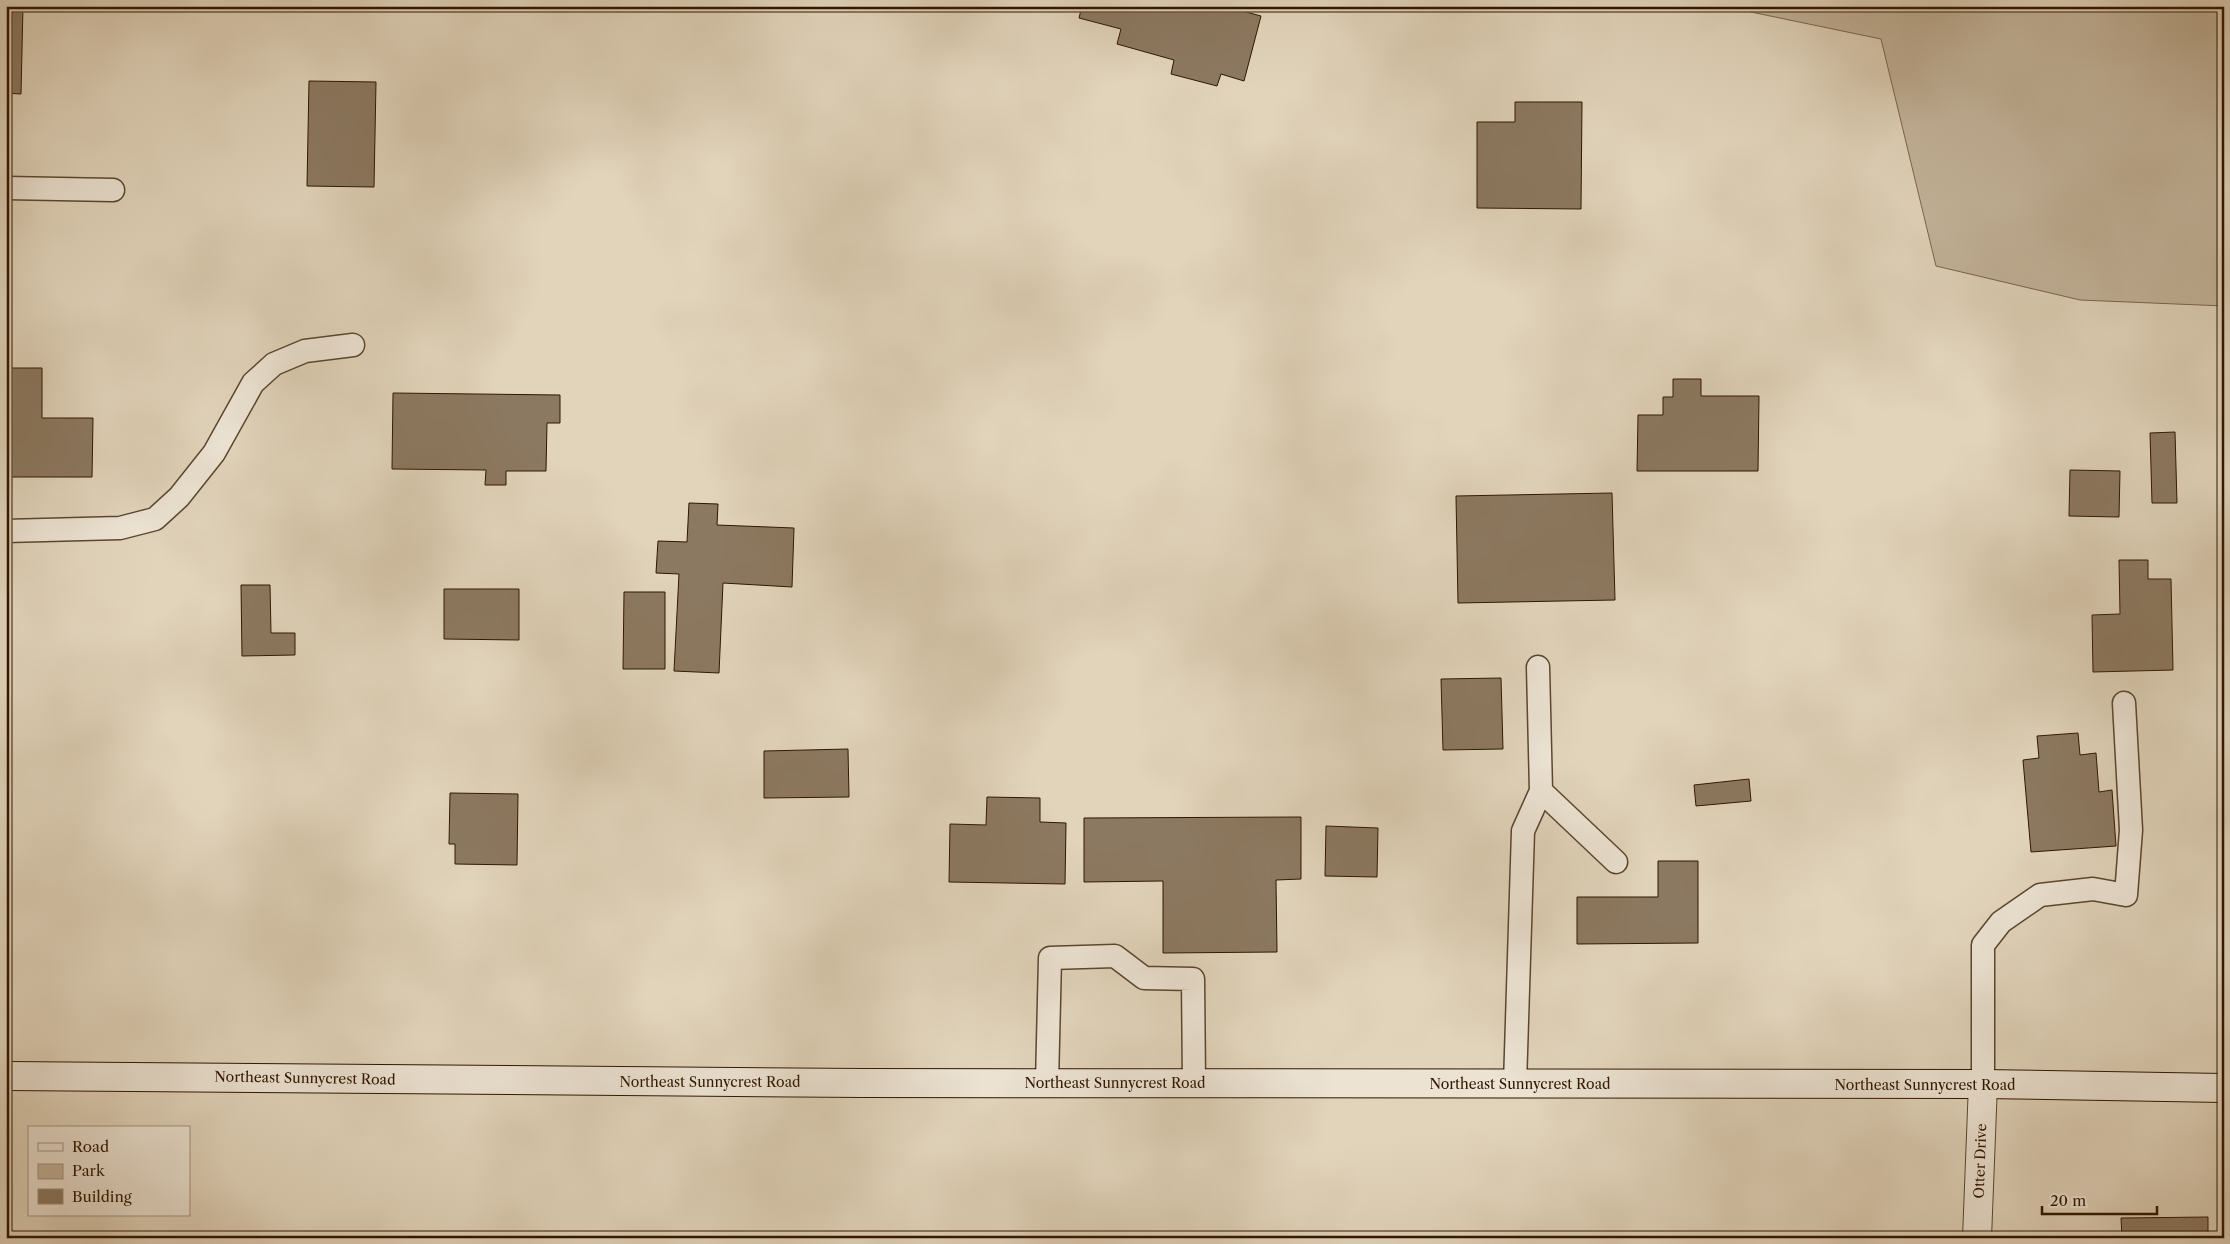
<svg xmlns="http://www.w3.org/2000/svg" width="2230" height="1244" font-family="'Libre Caslon Text',serif">
  <rect width="100%" height="100%" fill="#e1d4bb"/>
  <filter id="stains"><feTurbulence type="fractalNoise" baseFrequency=".004" numOctaves="4"/><feColorMatrix values="0 0 0 0 .2 0 0 0 0 .09 0 0 0 0 .02 0 0 0 .5 -.17"/></filter>
  <radialGradient id="worn" r=".72"><stop offset=".6" stop-color="#630" stop-opacity="0"/><stop offset="1" stop-color="#630" stop-opacity=".3"/></radialGradient>
  <path fill="#c3b49b" stroke="#7a654e" d="M1722 6H2224V306L2080 300 1936 266 1881 39Z"/>
  <path fill="#8c7961" stroke="#301600" d="M6 6H23L21 94 6 93Z
    M1082 6H1224L1261 16 1244 81 1221 74 1217 86 1171 74 1174 60 1117 44 1121 29 1079 18Z
    M309 81 376 82 374 187 307 186Z
    M1515 102H1582L1581 209 1477 208V122H1515Z
    M6 368H42V418H93L92 477H6Z
    M1673 379H1701V396H1759L1758 471H1637L1638 415H1663V397H1673Z
    M393 393 560 395V423H547L546 471H506V485H485L486 470 392 469Z
    M2175 432 2177 503H2152L2150 433Z
    M2070 470 2120 471 2119 517 2069 516Z
    M1612 493 1615 600 1458 603 1456 496Z
    M689 503 718 504 717 525 794 528 792 587 723 583 719 673 674 671 679 574 656 573 658 541 687 542Z
    M2119 560H2148V579H2171L2173 670 2093 672 2092 615 2120 614Z
    M241 585H270L271 633H295V655L242 656Z
    M444 589H519V640L444 639Z
    M624 592H665V669H623Z
    M1501 678 1503 749 1443 750 1441 679Z
    M2078 733 2080 755 2096 753 2099 792 2112 790 2116 846 2031 852 2023 760 2039 758 2037 736Z
    M848 749 849 797 764 798V751Z
    M1749 779 1751 801 1696 806 1694 785Z
    M450 793 518 794 517 865 455 864V844H449Z
    M987 797 1040 798V822L1066 823 1065 884 949 882 950 824 986 825Z
    M1301 817V879L1276 880 1277 952 1163 953V881L1084 882V818Z
    M1326 826 1378 828 1377 877 1325 876Z
    M1658 861H1698V943L1577 944V897H1658Z
    M2208 1217V1238H2122L2121 1218Z"/>
  <g fill="none" stroke-linecap="round" stroke-linejoin="round">
    <defs>
      <path id="lane" d="M6 188 113 190
        M6 531 120 528 155 519 179 497 214 453 253 383 274 364 305 351 353 345
        M1538 667 1541 791
        M1047 1083 1050 958 1115 956 1144 978 1193 979 1194 1083
        M1515 1084 1523 831 1541 791 1616 862
        M1983 1084V945L2001 922 2040 895 2093 889 2126 895 2131 830 2124 703"/>
      <path id="street" d="M1977 1238 1983 1084"/>
      <path id="secondary" d="M6 1076 863 1083 1983 1084 2224 1088"/>
    </defs>
    <use href="#lane" stroke="#5c462f" stroke-width="25"/>
    <use href="#street" stroke="#5c462f" stroke-width="30"/>
    <use href="#secondary" stroke="#301600" stroke-width="30"/>
    <use href="#lane" stroke="#ece3d3" stroke-width="22"/>
    <use href="#street" stroke="#ece3d3" stroke-width="28"/>
    <use href="#secondary" stroke="#ece3d3" stroke-width="28"/>
  </g>
  <g text-anchor="middle" dominant-baseline="central" stroke-width="4" stroke-linejoin="round" paint-order="stroke">
    <g font-size="14" fill="#301600" stroke="#ece3d3">
      <text transform="translate(305 1078) rotate(1)">Northeast Sunnycrest Road</text>
      <text x="710" y="1082">Northeast Sunnycrest Road</text>
      <text x="1115" y="1083">Northeast Sunnycrest Road</text>
      <text x="1520" y="1084">Northeast Sunnycrest Road</text>
      <text x="1925" y="1085">Northeast Sunnycrest Road</text>
      <text transform="translate(1980 1161) rotate(-88)">Otter Drive</text>
    </g>
  </g>
  <rect width="2230" height="1244" fill="none" stroke="#e1d4bb" stroke-width="25"/>
  <rect x="8" y="8" width="2215" height="1229" fill="none" stroke="#301600" stroke-width="2.5"/>
  <rect x="12" y="12" width="2205" height="1219" fill="none" stroke="#301600"/>
  <rect x="28" y="1126" width="162" height="90" fill="#ece3d3" stroke="#a1917f"/>
  <rect x="38" y="1143" width="25" height="8" fill="#ece3d3" stroke="#a1917f"/>
  <text x="72" y="1152" font-size="15" fill="#301600">Road</text>
  <rect x="38" y="1164" width="25" height="15" fill="#c3b49b" stroke="#a1917f"/>
  <text x="72" y="1176" font-size="15" fill="#301600">Park</text>
  <rect x="38" y="1189" width="25" height="15" fill="#8c7961" stroke="#a1917f"/>
  <text x="72" y="1202" font-size="15" fill="#301600">Building</text>
  <path d="M2042 1206v8h115v-8" fill="none" stroke="#301600" stroke-width="2.5"/>
  <text x="2050" y="1206" font-size="15" fill="#301600" stroke="#ece3d3" stroke-width="4" paint-order="stroke">20 m</text>
  <rect width="100%" height="100%" filter="url(#stains)"/>
  <rect width="100%" height="100%" fill="url(#worn)"/>
</svg>
